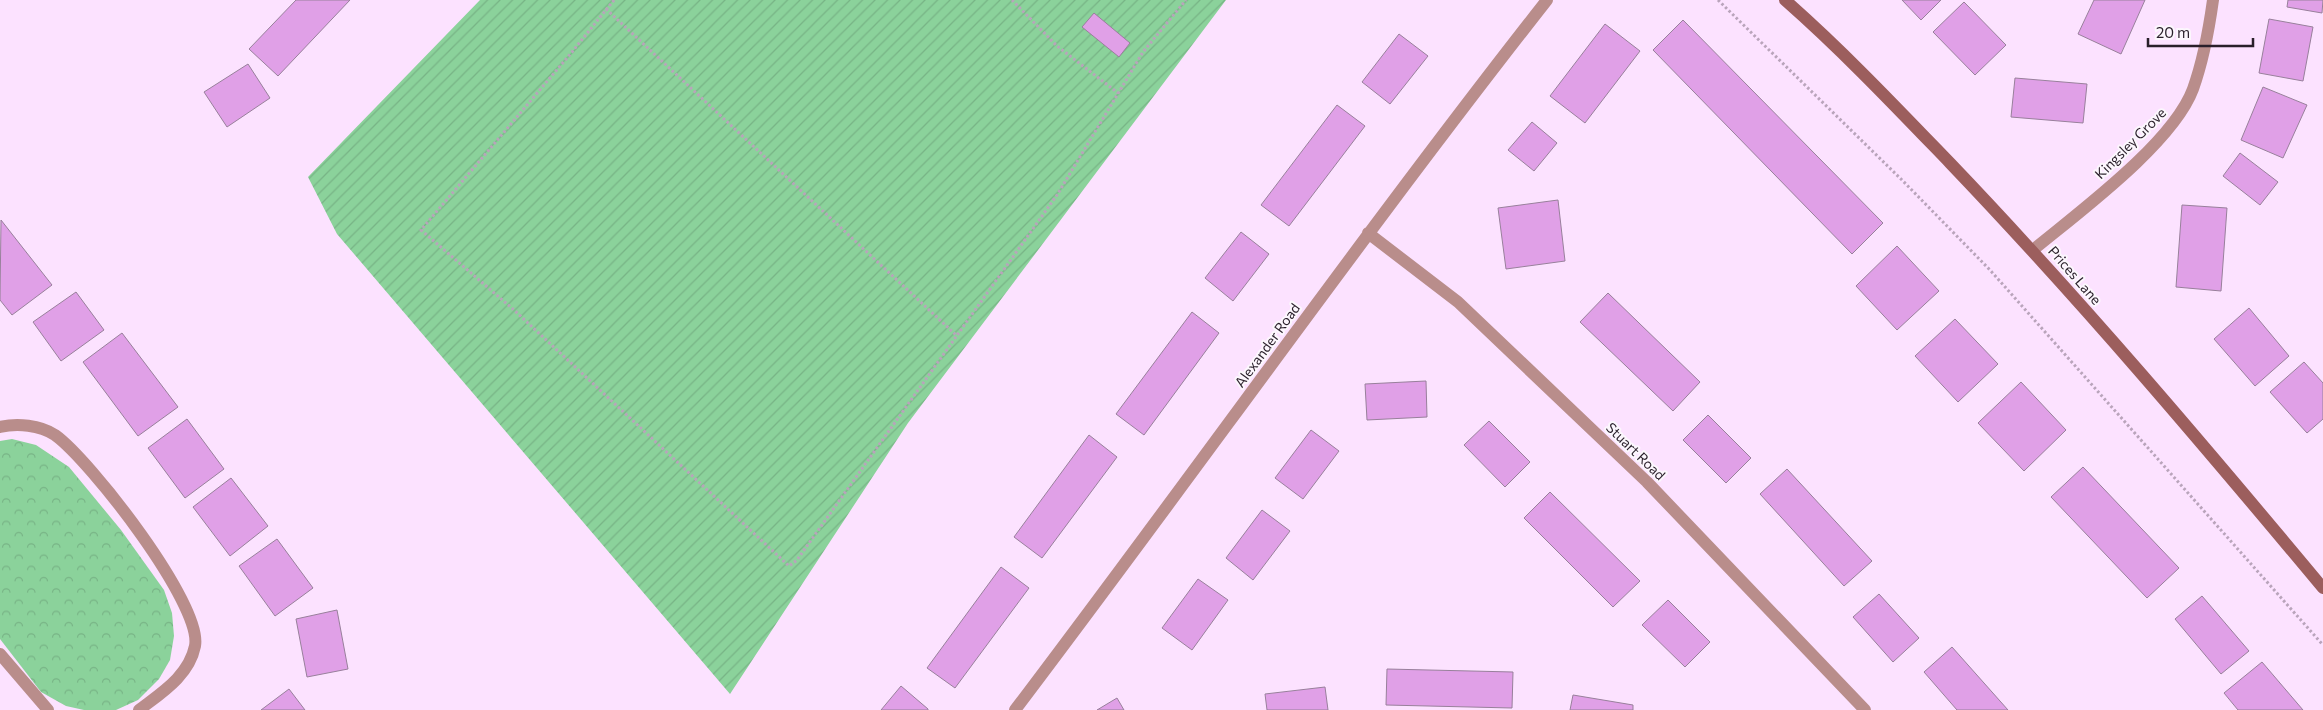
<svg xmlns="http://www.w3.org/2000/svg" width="2323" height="710" font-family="Commissioner,sans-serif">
  <defs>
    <pattern id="park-crowns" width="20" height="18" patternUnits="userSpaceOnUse" patternTransform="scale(1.25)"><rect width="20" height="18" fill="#8bd29b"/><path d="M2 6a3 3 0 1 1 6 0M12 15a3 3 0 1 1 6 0" fill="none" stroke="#78b486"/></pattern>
    <pattern id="garden-furrows" width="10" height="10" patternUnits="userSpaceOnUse" patternTransform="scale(1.25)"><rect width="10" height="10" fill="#8bd29b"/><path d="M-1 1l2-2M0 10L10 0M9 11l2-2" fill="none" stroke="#78b486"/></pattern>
  </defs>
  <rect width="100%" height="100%" fill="#fce2ff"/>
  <path fill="url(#park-crowns)" d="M12 439 36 445 69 467 121 530 164 590 172 613 174 636 170 660 159 679 138 700 116 710H84L66 706 41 692 0 639V441Z"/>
  <path fill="url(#garden-furrows)" d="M480 0H1226L908 423 730 694 337 234 308 177Z"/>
  <path fill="#e0a0e7" stroke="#98809b" d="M296 0H350L278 76 249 49Z
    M1902 0H1941L1921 20Z
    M2094 0H2145L2121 54 2078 34Z
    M2288 0H2323L2322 13 2287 7Z
    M1964 2 2006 45 1975 75 1933 32Z
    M1094 13 1130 43 1119 57 1082 27Z
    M2269 19 2313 27 2303 81 2259 73Z
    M1683 20 1883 223 1852 254 1653 50Z
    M1605 24 1640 51 1585 123 1550 96Z
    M1399 34 1428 56 1390 104 1362 82Z
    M248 64 270 98 227 127 204 92Z
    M2015 78 2087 84 2083 123 2011 117Z
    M2263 87 2307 105 2283 158 2241 140Z
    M1337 105 1365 126 1289 226 1261 205Z
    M1532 122 1557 143 1534 171 1508 150Z
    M2240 153 2278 182 2260 205 2223 176Z
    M1558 200 1565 261 1506 269 1498 208Z
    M2182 205 2227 208 2221 291 2176 287Z
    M1 220 52 285 12 315 0 300Z
    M1241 232 1269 254 1233 301 1205 278Z
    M1897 246 1939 291 1897 330 1856 286Z
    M76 292 104 330 61 361 33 322Z
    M1608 293 1700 382 1673 411 1580 322Z
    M2249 308 2289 356 2255 386 2214 339Z
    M1192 312 1219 333 1144 435 1116 414Z
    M1955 319 1998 364 1958 402 1915 356Z
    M122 333 178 407 138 436 83 362Z
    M2304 362 2323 383V419L2307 433 2270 392Z
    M1426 381 1427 417 1367 420 1365 384Z
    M2021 382 2066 430 2024 471 1978 423Z
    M1708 415 1751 458 1726 483 1683 440Z
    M187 419 224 469 185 498 148 448Z
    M1489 421 1530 462 1505 487 1464 445Z
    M1311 430 1339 451 1303 499 1275 478Z
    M1089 435 1117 457 1042 558 1014 537Z
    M2083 467 2179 568 2147 598 2051 497Z
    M1787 469 1872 561 1844 586 1760 494Z
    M231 478 268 526 230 556 193 507Z
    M1550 492 1640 581 1613 607 1524 518Z
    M1262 510 1290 531 1253 580 1226 558Z
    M277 539 313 588 275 616 239 566Z
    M1001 567 1029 588 955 688 927 668Z
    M1198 579 1228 600 1192 650 1162 628Z
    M1879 594 1919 638 1893 662 1853 617Z
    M2202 596 2249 651 2221 674 2175 619Z
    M1668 600 1710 642 1685 667 1642 625Z
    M337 610 348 669 307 677 296 619Z
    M1952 647 2008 710H1957L1924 672Z
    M2262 662 2303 710H2238L2224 693Z
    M1387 669 1513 672 1512 708 1386 705Z
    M901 686 928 709V710H881Z
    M1325 687 1328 710H1267L1265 694Z
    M289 689 305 710H261Z
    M1573 695 1633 705V710H1570Z
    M1117 698 1124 710H1097Z"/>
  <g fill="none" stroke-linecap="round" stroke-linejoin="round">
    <path stroke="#b9a4bb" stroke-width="3" stroke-dasharray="2.5 2.5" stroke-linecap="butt" d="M614 0 572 52 421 230 514 310 789 566 797 560 1057 195 1143 52 1186 0
      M1012 0 1057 46 1118 93
      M1718 0 1902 180 1990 270 2323 645
      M606 9 956 335"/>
    <path stroke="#b98d8b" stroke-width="12" d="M1368 233 1458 302 1647 482 1865 710
      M2033 250C2079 212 2173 143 2193 89 2203 61 2209 29 2213 0
      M0 427C17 423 40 425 55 435 90 460 203 605 195 646 189 676 161 693 139 710
      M0 654 48 710
      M1015 710C1194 474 1364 233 1547 0"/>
    <path stroke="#9c5e5d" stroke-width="12" d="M1785 0C1843 51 1897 108 1950 163 2081 300 2202 443 2323 588"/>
  </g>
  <g text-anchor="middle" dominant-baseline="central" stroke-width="4" stroke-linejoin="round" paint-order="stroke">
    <g font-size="14" fill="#291f2a" stroke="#fcf7fd">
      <text transform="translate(2130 143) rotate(-45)">Kingsley Grove</text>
      <text transform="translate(2075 275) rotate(49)">Prices Lane</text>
      <text transform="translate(1267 345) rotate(-54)">Alexander Road</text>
      <text transform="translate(1636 451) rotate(44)">Stuart Road</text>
    </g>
  </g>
  <path d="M2148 38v8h105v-8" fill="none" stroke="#291f2a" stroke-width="2.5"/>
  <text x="2156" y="38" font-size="15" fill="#291f2a" stroke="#fcf7fd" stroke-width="4" paint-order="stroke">20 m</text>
</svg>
